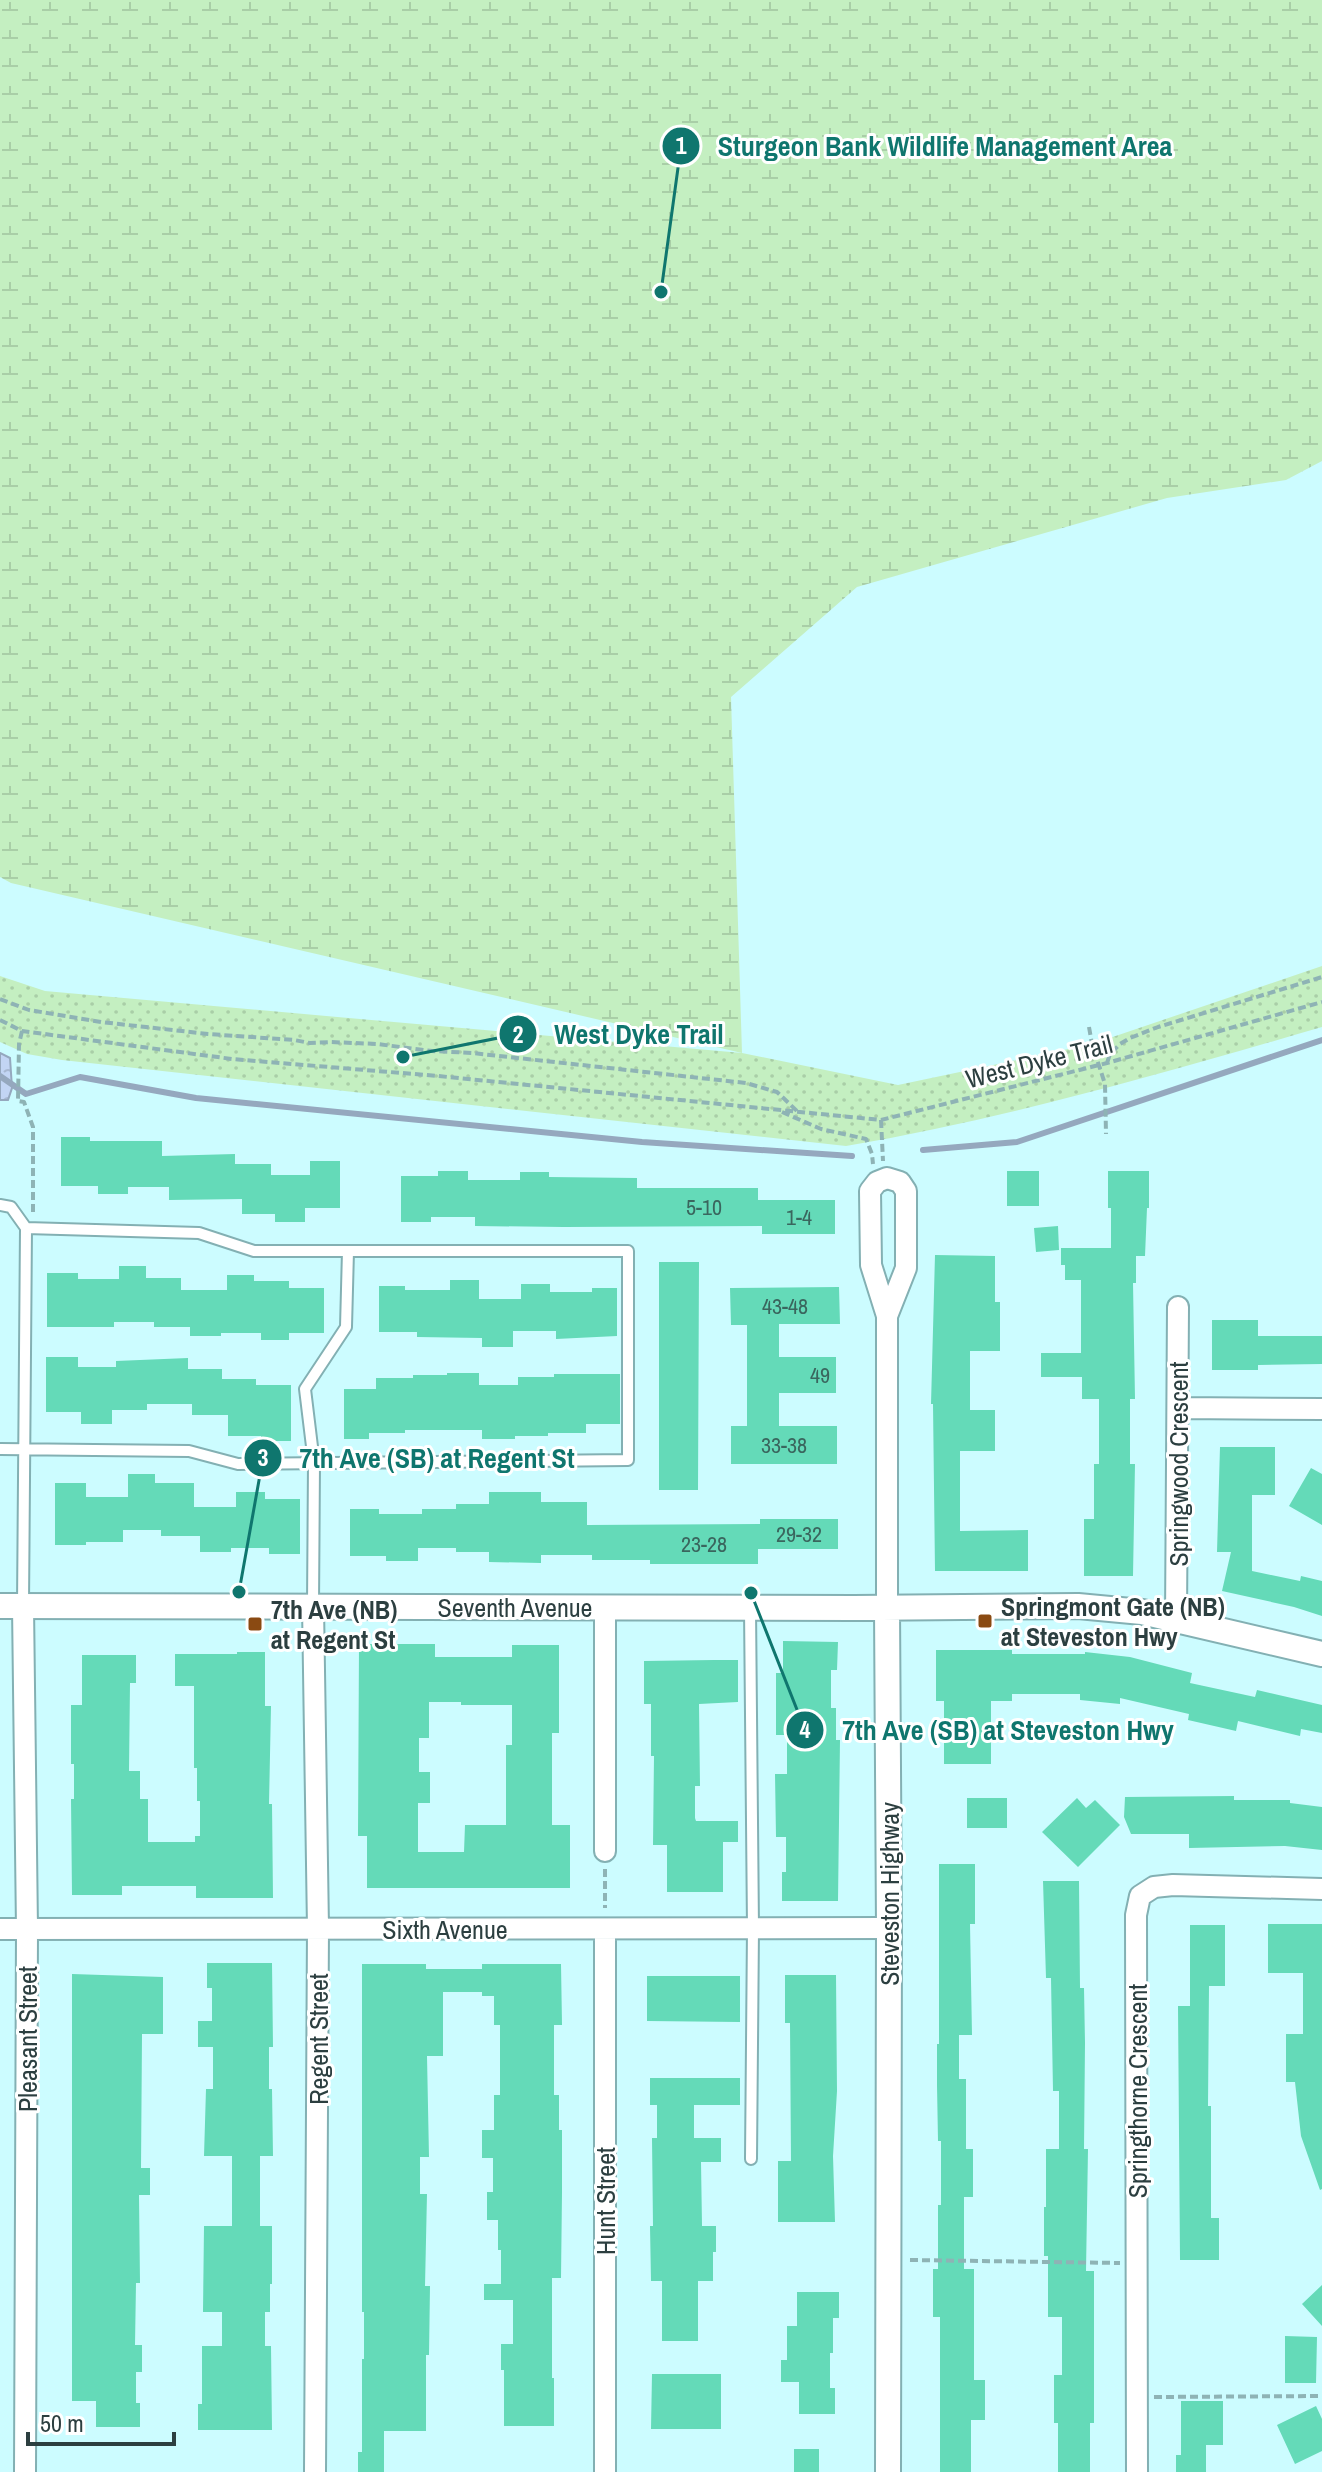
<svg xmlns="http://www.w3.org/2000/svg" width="1322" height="2472" font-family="'Archivo Narrow',sans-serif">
  <defs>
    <pattern id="grass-dots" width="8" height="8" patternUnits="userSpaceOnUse" patternTransform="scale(2)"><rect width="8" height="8" fill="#c4efc1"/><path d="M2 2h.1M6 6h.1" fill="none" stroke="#a9cea7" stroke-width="1.8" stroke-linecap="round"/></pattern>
    <pattern id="wetland-marsh" width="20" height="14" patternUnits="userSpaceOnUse" patternTransform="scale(2)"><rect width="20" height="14" fill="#c4efc1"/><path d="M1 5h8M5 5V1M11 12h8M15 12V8" fill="none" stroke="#a9cea7"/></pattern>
    <pattern id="water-ripples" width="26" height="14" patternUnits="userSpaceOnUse" patternTransform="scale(2)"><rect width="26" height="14" fill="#c2d5f4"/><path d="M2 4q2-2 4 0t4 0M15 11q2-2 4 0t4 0" fill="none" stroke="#a7b8d2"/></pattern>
  </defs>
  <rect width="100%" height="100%" fill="#ccfcff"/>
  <path fill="url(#grass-dots)" d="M1322 966V1027C1165 1073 1008 1118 846 1146L62 1060 27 1054 0 1042V976L45 991 742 1053 898 1085 1092 1044Z"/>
  <path fill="url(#wetland-marsh)" d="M0 0H1322V461L1286 480 1167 498 857 587 731 697 742 1053 11 883 0 877Z"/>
  <path fill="url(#water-ripples)" stroke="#95a8be" stroke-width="2" d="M0 1053 10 1058 12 1088 8 1100H0Z"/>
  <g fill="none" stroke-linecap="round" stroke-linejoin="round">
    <path stroke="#95a8be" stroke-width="6" d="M0 1076 26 1094 80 1077 196 1098 642 1142 852 1156
      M923 1150 1017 1142 1322 1040"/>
  </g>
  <path fill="#64dab8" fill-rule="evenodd" d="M61 1137H90V1141H162V1156L235 1154V1164H271V1175H310V1161H340V1208H305V1222H275V1214H242V1199L169 1200V1187H128V1194H98V1186H61Z
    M438 1171H468V1180H520V1172H549V1177L637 1178V1188H758V1200H835V1234H762V1226L564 1227 475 1226V1217H431V1222H401V1176H438Z
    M1007 1171H1039V1206H1007Z
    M1108 1171H1149V1208H1147L1145 1256H1136V1283H1133L1135 1399H1130V1464H1135L1133 1576H1084V1519H1094V1464H1099V1399H1082V1377H1041V1353H1081V1280H1065V1265H1061V1248H1111V1208H1108Z
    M1058 1226 1059 1250 1036 1252 1034 1228Z
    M935 1255 995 1256V1302H1000V1351H970V1410H995V1451H960V1531L1028 1530V1571H935L933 1404H931Z
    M659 1262H699L698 1490H659Z
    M119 1266H146V1278H181V1290H227V1275H254V1281H289V1288H324V1333H289V1340H261V1333H221V1336H190V1327H154V1322H114V1327H47V1273H78V1279H119Z
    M450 1280H479V1299H521V1284H550V1292H592V1288H617V1336L556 1339V1331H513V1347H482V1338L417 1337V1332H379V1286H405V1290H450Z
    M839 1287 840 1324H779V1357H836V1393H779V1426H837V1464H731V1426H747V1325H731L730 1288Z
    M1212 1320H1258V1336H1322V1364L1258 1365V1370H1212Z
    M46 1357H78V1367H116V1361L188 1358V1369H222V1379H256V1385H291V1441H261V1436H228V1415H192V1404H147V1410H112V1424H81V1412H46Z
    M447 1373H479V1385H518V1377H554V1374H620V1424H586V1433H548V1436H515V1439H482V1430H405V1433H369V1439H344V1389H376V1378H413V1375H447Z
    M1220 1447H1275V1495H1252V1571L1300 1581 1301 1576 1322 1581V1616L1294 1607 1222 1591 1231 1552H1217Z
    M1311 1468 1322 1474V1525L1289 1506Z
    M128 1474H155V1483H194V1507H236V1492H265V1499H300V1554H269V1548H231V1552H200V1536H161V1530H123V1542H86V1545H55V1483H86V1497H128Z
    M489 1492H541V1502H587V1525L760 1524V1519H838V1549H758V1564H650V1560H592V1555H541V1563L489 1562V1552H456V1548H418V1561H386V1556H350V1509H379V1514H422V1509H456V1504H489Z
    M783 1641 838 1642 837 1670H831V1708H836V1740H840L838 1901H782V1872H786V1837H776L775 1774H787V1735H776V1673H783Z
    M359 1644H435V1657H512V1645H559V1733H552V1825H570V1888H367V1836H358ZM429 1702H461V1705H512V1745H506V1825H465L464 1852H418V1803H430V1772H419V1738H429Z
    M936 1650H1012V1654H1085V1652L1130 1657 1192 1673 1190 1683 1255 1697 1257 1690 1322 1705V1733L1301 1729 1300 1736 1238 1721 1236 1731 1188 1720 1189 1714 1120 1698V1704L1080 1700V1694H1012V1701H991V1764H944V1701H936Z
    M237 1652H265V1706H271L269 1804H272L273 1898H196V1886H122V1895H72L71 1799H74V1764H71V1705H82V1655H136V1683H130L129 1771H140V1799H148V1842H195V1836H200V1801H197V1768H194V1686H175V1654H237Z
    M714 1660H738V1702L699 1704 700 1786H695V1818L696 1821H738V1842H723V1892H667V1845H653L654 1756H651V1704H644V1661Z
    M1234 1796V1800H1290V1803L1322 1807V1850L1285 1846 1189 1848V1834H1131L1124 1817 1125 1797Z
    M967 1798H1007V1828H967Z
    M1077 1798 1086 1808 1095 1800 1120 1825 1078 1867 1042 1832Z
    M939 1864H975V1924H970L972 2035H959V2079H966V2149H973V2197H964V2269H974V2380H985V2420H971V2472H940V2317H933V2269H938V2205H941V2141H938L937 2085V2044H939Z
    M1043 1881H1079L1080 1988H1084L1085 2043 1084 2149H1088L1086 2271H1094V2423H1090V2472H1058V2423H1054V2375H1062V2317H1048V2256H1044V2207H1046V2149H1059V2091H1053L1051 1978H1046Z
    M1268 1924H1322V2189L1320 2190 1301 2136 1295 2082H1286V2034H1303V1973H1268Z
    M1190 1925H1225V1986H1209L1208 2106H1211V2218H1219V2260H1180L1178 2006H1190Z
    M207 1963H272L273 2047H269V2089H272L273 2156H260V2226H272V2284H270V2312H265V2346H271L272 2430H198V2404H202V2346H222V2312H203L204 2226H232V2156H204L206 2089H213V2047H198V2021H212V1988H207Z
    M362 1964H426V1969H482V1964H561L562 2025H554V2095H559V2130H562V2192L561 2278H552V2378H554V2426H504V2370H501V2344H513V2300H484V2284H501V2250H498V2220H487V2192H493V2158H482V2130H494V2095H500V2025H494V1996H482V1992H443V2056H427L429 2157H420V2194H427L425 2286H430L429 2355H426V2431H384V2472H358V2452H362V2359H364V2312H362Z
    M72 1974 163 1977V2034H142L141 2168H150V2195H139L140 2283H136L135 2345H142V2372H136V2403H140V2427H96V2401H72Z
    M785 1975H836L837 2091 833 2156 835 2222H778V2161H791L790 2023H785Z
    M647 1976H740V2022L647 2021Z
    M650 2078H740V2105H694V2138H721V2162H701L702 2226H716V2252H713V2281H698V2341H662V2281H651L650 2226H653L652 2138H657V2105H650Z
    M1322 2285V2326L1302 2304Z
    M797 2292H839V2318H833V2353H830V2388H835V2414H799V2382H781V2360H787V2326H797Z
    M1285 2336 1317 2337 1316 2383H1285Z
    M652 2374H721V2429H651Z
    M1181 2401H1223V2445H1206V2472H1176V2455H1181Z
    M1316 2406 1322 2419V2451L1295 2464 1277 2425Z
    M794 2449H819V2472H794Z"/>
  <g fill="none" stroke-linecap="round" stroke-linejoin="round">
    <defs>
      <path id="service" d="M0 1205 11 1207 26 1228 23 1605
        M0 1449 189 1451 238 1464 628 1460V1251H254L199 1233 26 1228
        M313 1606 314 1463 305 1389 346 1327 348 1251
        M750 1608 753 1928 751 2159"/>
      <path id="minor" d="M1179 1408 1322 1409
        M23 1606 27 1929 25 2472
        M313 1606 318 1928 315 2472
        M605 1607V1851
        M887 1608V1316L871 1265 870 1191 877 1182 887 1178 900 1182 906 1191V1268L887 1316
        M1176 1620 1178 1307
        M0 1929 889 1928
        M605 1930V2472
        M1137 2472 1136 1915 1140 1896 1154 1887 1173 1885 1322 1889"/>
      <path id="tertiary" d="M0 1606 854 1608 1078 1606 1142 1612 1322 1654
        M887 1608 889 1928 888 2472"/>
    </defs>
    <use href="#service" stroke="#83b0b3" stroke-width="14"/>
    <use href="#minor" stroke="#83b0b3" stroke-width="24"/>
    <use href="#tertiary" stroke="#83b0b3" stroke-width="28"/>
    <path stroke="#8eb3b5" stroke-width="4" stroke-dasharray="8 4" stroke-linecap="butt" d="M0 999 29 1010 101 1022 208 1034 294 1040 310 1043 331 1042 377 1044 432 1051 472 1053 746 1083 777 1092 797 1111
      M0 1020 22 1031 232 1059 438 1076 881 1120 1107 1063 1322 1002
      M1089 1027 1092 1044 1105 1084 1106 1134
      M22 1031 19 1044 18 1101 24 1102 33 1127V1213
      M1107 1063 1110 1054 1120 1044 1130 1038 1158 1027 1322 977
      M782 1112 821 1129 866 1139 872 1154 873 1164
      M881 1120 883 1161
      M605 1869V1908
      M910 2260 1120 2263
      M1154 2397 1322 2396"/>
    <use href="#service" stroke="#fff" stroke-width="10"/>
    <use href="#minor" stroke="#fff" stroke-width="20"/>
    <use href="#tertiary" stroke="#fff" stroke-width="24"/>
  </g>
  <g fill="#8a4a12" stroke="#fff" stroke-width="3">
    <rect x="977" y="1613" width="16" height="16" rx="4"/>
    <rect x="247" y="1616" width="16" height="16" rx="4"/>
  </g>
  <g text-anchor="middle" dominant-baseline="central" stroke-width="6" stroke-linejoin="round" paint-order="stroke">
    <g font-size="22" fill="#3a665e">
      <text x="704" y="1207">5-10</text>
      <text x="799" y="1217">1-4</text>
      <text x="785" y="1306">43-48</text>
      <text x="820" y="1375">49</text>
      <text x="784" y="1445">33-38</text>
      <text x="799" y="1534">29-32</text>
      <text x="704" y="1544">23-28</text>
    </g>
    <g font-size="26" fill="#2c3f40" stroke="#fff">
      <text transform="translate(1039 1061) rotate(-14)">West Dyke Trail</text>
      <text transform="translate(1178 1464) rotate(-90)">Springwood Crescent</text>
      <text x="515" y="1607">Seventh Avenue</text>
      <text transform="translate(889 1894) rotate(-90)">Steveston Highway</text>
      <text x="445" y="1929">Sixth Avenue</text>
      <text transform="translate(27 2039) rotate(-90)">Pleasant Street</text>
      <text transform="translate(318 2039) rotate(-90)">Regent Street</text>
      <text transform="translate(1137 2091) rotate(-90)">Springthorne Crescent</text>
      <text transform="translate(605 2201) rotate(-90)">Hunt Street</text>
    </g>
    <g font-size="26" font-weight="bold" fill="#2c3f40" stroke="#fff" text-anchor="start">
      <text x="1001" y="1606">Springmont Gate (NB)<tspan x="1001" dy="30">at Steveston Hwy</tspan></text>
      <text x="271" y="1609">7th Ave (NB)<tspan x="271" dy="30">at Regent St</tspan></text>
    </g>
  </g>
  <path fill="none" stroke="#0f766e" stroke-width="3" d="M661 292L681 146M403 1057L518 1034M239 1592L263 1458M751 1593L805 1730"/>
  <g fill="#0f766e" stroke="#fff" stroke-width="3">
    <circle cx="661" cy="292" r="8"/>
    <circle cx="403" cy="1057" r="8"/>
    <circle cx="239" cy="1592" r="8"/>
    <circle cx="751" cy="1593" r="8"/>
    <circle cx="681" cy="146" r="20"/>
    <circle cx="518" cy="1034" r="20"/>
    <circle cx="263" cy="1458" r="20"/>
    <circle cx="805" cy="1730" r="20"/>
  </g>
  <g font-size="24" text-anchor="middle" font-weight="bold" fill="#fff">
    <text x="681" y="154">1</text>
    <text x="518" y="1043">2</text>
    <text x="263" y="1466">3</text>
    <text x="805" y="1738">4</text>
  </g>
  <g font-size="28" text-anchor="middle" font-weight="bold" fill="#0f766e" stroke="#fff" stroke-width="6" stroke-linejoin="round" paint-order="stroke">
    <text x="945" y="156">Sturgeon Bank Wildlife Management Area</text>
    <text x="639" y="1044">West Dyke Trail</text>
    <text x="437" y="1468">7th Ave (SB) at Regent St</text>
    <text x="1008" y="1740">7th Ave (SB) at Steveston Hwy</text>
  </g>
  <path d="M28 2432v12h146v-12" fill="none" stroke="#2c3f40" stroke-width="4"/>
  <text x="40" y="2432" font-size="24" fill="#2c3f40" stroke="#ffffff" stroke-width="6" paint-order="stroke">50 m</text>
</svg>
